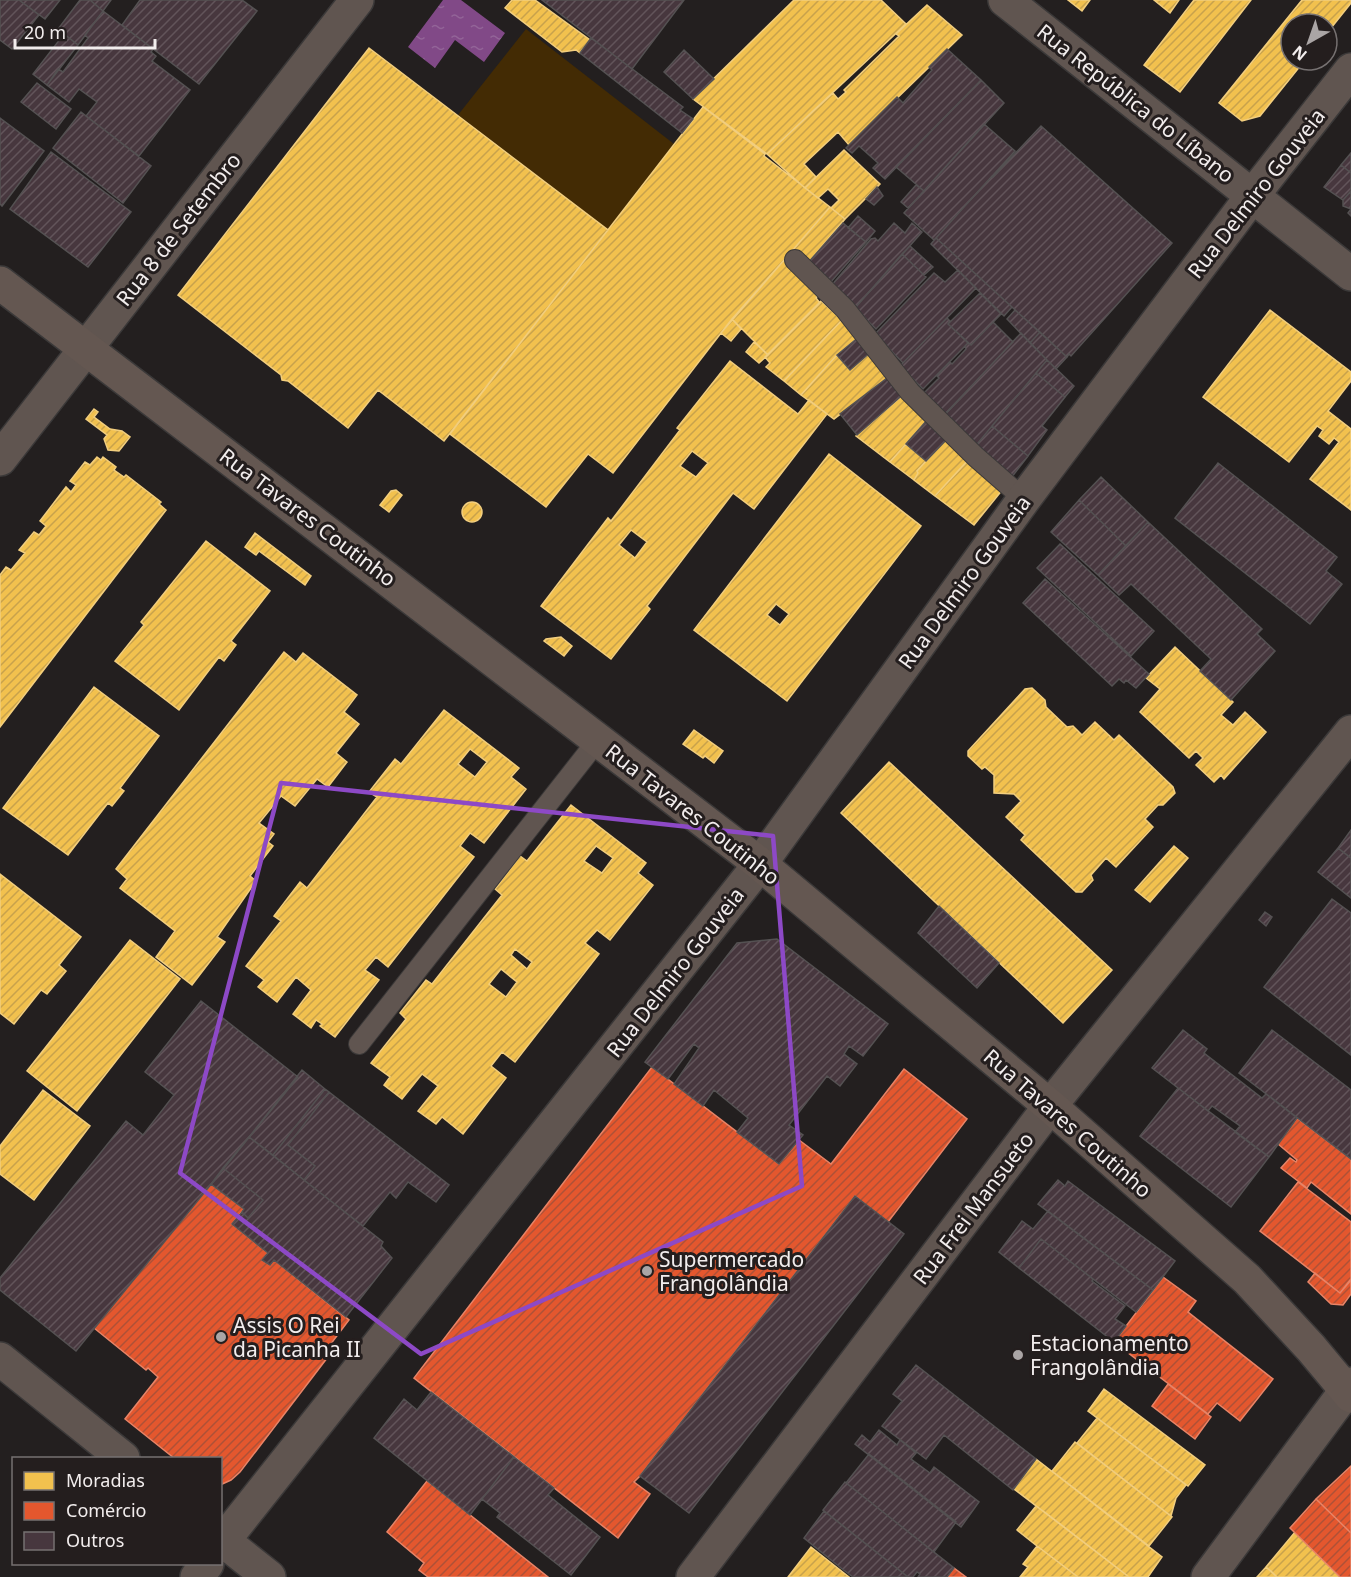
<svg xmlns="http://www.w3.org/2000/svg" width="1351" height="1577" font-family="'Noto Sans',sans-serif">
  <defs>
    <pattern id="water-ripples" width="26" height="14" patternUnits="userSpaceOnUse" patternTransform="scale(1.5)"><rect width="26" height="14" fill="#814987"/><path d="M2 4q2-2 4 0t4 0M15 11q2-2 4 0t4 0" fill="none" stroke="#936498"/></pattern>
    <pattern id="homes-hatch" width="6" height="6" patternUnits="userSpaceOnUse" patternTransform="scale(1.5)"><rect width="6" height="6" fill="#f2c14e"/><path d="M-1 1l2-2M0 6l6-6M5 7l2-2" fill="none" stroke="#c8a24c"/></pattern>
    <pattern id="shops-hatch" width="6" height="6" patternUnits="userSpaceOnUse" patternTransform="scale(1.5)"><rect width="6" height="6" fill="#e4572e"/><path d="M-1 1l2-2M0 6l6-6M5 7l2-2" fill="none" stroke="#ae5137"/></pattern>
    <pattern id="building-hatch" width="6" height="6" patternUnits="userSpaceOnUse" patternTransform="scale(1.5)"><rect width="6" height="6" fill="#47373e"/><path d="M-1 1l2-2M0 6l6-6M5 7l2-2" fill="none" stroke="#62545a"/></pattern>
  </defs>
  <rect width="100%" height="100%" fill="#231f1f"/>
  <path fill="#432b04" d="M526 29 674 144 608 230 458 115Z"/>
  <path fill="url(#water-ripples)" d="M443 0H461L505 33 484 62 455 40 435 68 408 47Z"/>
  <path fill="url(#homes-hatch)" stroke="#f2ce7e" stroke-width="1.5" fill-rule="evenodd" d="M512 0H535L590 40 580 53 576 50 562 52 505 8Z
    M794 0H881L906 24 767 154 693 99Z
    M1068 0H1090L1082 11Z
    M1154 0H1179L1170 13Z
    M1194 0H1251L1180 92 1144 65Z
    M1302 0H1351V3L1327 33V24H1291V60H1305L1260 116 1242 121 1219 103Z
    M927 5 962 35 849 145 838 132 804 164 816 177 805 188 767 154 833 93 838 99 846 92 844 90 899 36 896 34Z
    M369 48 608 230 444 441 378 390 348 428 288 381 282 380 281 375 178 295Z
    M703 107 765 154 764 156 830 207 721 333 613 473 588 454 546 507 450 434Z
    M844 150 880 184 845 219 831 208 839 200 828 189 818 198 805 188Z
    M830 207 845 219 807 264 792 251Z
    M784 260 820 293 816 298 820 303 768 355 732 319Z
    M821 301 842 320 784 381 766 367 770 363 765 357Z
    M1270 310 1351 372V381L1328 411 1351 429V510L1310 479 1339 442 1334 438 1329 444 1319 436 1323 430 1317 426 1289 462 1203 397Z
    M732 319 741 329 731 341 721 333Z
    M842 320 860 336 837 355 801 395 784 381Z
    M754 342 768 355 759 363 746 352Z
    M872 351 891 375 834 419 801 395 837 355 850 370Z
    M730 361 798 414 809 400 827 414 754 509 733 493 647 606 650 609 611 659 541 606 608 518 611 521 680 430 677 428ZM692 451 708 463 696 477 680 466ZM631 530 647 542 635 558 619 545Z
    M902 396 927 420 890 462 856 436Z
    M94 409 98 412 94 417 110 429 122 431 130 437 119 451 108 450 104 439 107 435 86 419Z
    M949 436 971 457 935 496 914 480 918 473 917 471Z
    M906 444 926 461 917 471 918 473 914 480 890 462Z
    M829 454 921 526 787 701 694 630ZM776 604 789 614 780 625 767 615Z
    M97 457 101 460 103 457 116 467 114 470 124 477 126 475 161 502 159 504 166 510 0 727V575L6 567 11 570 25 553 19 550 34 532 39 535 46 526 40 521 66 487 71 492 76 485 70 481 85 462 90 465Z
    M969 459 1003 489 974 525 935 496Z
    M396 490 402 495 389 512 380 505 391 491Z
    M462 512a10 10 0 1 1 20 0a10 10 0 1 1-20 0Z
    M255 533 311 576 305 585 259 551 256 555 245 547Z
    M206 541 270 591 231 641 236 645 224 661 219 657 179 710 115 661 144 625 141 622Z
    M561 637 572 646 564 656 544 641 546 639Z
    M1175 647 1233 702 1221 715 1233 725 1245 712 1266 732 1224 779 1221 775 1214 782 1196 765 1203 758 1196 751 1189 758 1140 712 1160 689 1146 678Z
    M284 652 296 662 303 653 357 695 344 712 359 724 336 753 347 762 328 787 317 779 295 806 281 796 259 823 274 834 268 842 273 846 250 876 256 881 217 937 225 942 192 985 156 957 175 931 120 888 127 879 116 869Z
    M94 687 159 736 120 788 124 791 112 806 108 803 68 855 3 808Z
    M1032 688 1045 700 1046 707 1067 727 1073 726 1082 735 1095 722 1114 740 1119 735 1173 787 1175 793 1163 805H1158L1145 819 1153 827 1116 867 1106 858 1091 875 1093 880 1082 892H1076L1021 840 1025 835 1006 817 1021 801 1014 794 994 793V775L985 767 982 769 968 756V751L1025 689Z
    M444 710 519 768 511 777 526 789 484 843 470 833 460 846 474 857 388 967 376 957 365 970 379 980 335 1037 320 1026 322 1024 316 1020 311 1028 293 1014 311 990 296 977 277 1002 258 987 264 980 246 966 281 921 274 916 300 882 307 888 377 797 369 792 395 759 401 764ZM470 749 487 762 475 777 458 764Z
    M694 730 723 751 714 763 705 756 703 758 683 744Z
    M889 762 1112 970 1063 1023 841 813Z
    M571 805 646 863 638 873 653 885 610 940 597 930 585 943 599 954 515 1062 502 1052 491 1066 506 1078 463 1134 442 1117 436 1124 418 1111 438 1086 422 1074 402 1099 384 1085 390 1077 371 1063 406 1019 400 1013 426 980 432 984 502 895 495 889 520 856 527 861ZM596 846 613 858 602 873 584 861ZM515 949 532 962 527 969 511 955ZM501 969 517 982 506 997 489 984Z
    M1174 846 1188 858 1150 902 1135 890Z
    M0 874 81 937 59 965 66 971 47 994 41 990 14 1024 0 1013Z
    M130 940 180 979 77 1111 27 1071Z
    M43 1090 90 1126 34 1200 0 1174V1146Z
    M1104 1389 1205 1465 1188 1486 1088 1411Z
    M1097 1418 1186 1485 1176 1498 1171 1516 1077 1443Z
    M1075 1442 1172 1517 1149 1546 1052 1471Z
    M1036 1459 1162 1557 1148 1577H1129L1014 1489Z
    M1036 1506 1046 1513 1129 1577H1078L1037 1546 1017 1530Z
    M1295 1532 1340 1577H1277L1266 1567Z
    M1037 1546 1078 1577H1020L1028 1567 1023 1564Z
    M811 1547 849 1577H788Z
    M1266 1567 1271 1571 1277 1577H1257Z"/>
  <path fill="url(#shops-hatch)" stroke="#e88467" stroke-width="1.5" d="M652 1067 779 1164 799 1140 831 1164 904 1069 967 1119 888 1222 855 1196 640 1476 634 1482 650 1494 618 1538 414 1378Z
    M1297 1118 1351 1159V1214L1311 1182 1307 1188 1281 1168 1290 1158 1296 1162 1297 1160 1278 1144Z
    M1298 1182 1351 1222V1279L1340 1293 1260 1231Z
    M211 1184 244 1209 232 1224 268 1253 262 1260 270 1265 274 1260 349 1320 330 1345 334 1349 240 1472 231 1480 220 1485V1458H174L125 1419 158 1377 148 1368 146 1370 94 1328Z
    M1315 1273 1340 1293 1351 1280V1294L1343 1305 1331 1304 1308 1282Z
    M1163 1277 1196 1301 1188 1312 1273 1379 1240 1421 1217 1403 1208 1414 1114 1342Z
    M1168 1384 1211 1417 1195 1439 1152 1406Z
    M1351 1466V1533L1316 1499Z
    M427 1481 435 1487 548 1577H428L419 1570 424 1563 387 1532Z
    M1316 1499 1351 1533V1577H1340L1290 1528Z
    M954 1568 966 1577H947Z"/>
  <path fill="url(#building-hatch)" stroke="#545152" stroke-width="1.5" d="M0 0H19L39 15 12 49 0 40Z
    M19 0H60L45 19Z
    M80 0H90L103 11 78 45 58 29Z
    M90 0H111L103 11Z
    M140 0H242L257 11 199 84 122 25Z
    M542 0H684L632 69Z
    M103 11 153 49 151 52 156 56 152 61 190 90 139 156 86 116 97 102 79 89 69 102 47 85 58 69 63 72 88 38 85 35Z
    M64 34 78 45 47 85 33 74Z
    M591 38 683 107 680 110 693 119 682 133 580 53Z
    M947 49 981 80 885 179 873 168 878 163 859 146 852 153 846 148 897 97 903 103 932 70 929 67Z
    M684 50 714 79 693 99 664 72Z
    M981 80 1004 103 924 191 896 167Z
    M37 83 71 109 56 129 21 102Z
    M81 112 151 166 123 203 53 148Z
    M0 118 44 151 2 206 0 204Z
    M984 124 1015 151 934 240 904 213Z
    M1041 126 1172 243 1071 356 1069 354 1067 357 936 238 992 176 993 177Z
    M51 152 131 212 88 267 10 209Z
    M1351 153V173L1341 165Z
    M1341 165 1351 173V191L1343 200 1324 187Z
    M916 185 924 191 908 208 901 202Z
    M877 187 883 196 874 205 866 199Z
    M1351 191V216L1348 213 1351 209 1343 206V200Z
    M858 216 875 231 866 242 848 228Z
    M843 223 866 242 830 283 807 264Z
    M894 223 905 233 912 223 922 232 856 307 831 286 871 239 875 238 878 241Z
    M936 238 1012 307 1004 316 931 244Z
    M910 246 933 267 924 275 902 254Z
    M902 254 926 277 876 329 855 308Z
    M958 270 976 288 903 363 875 334 934 273 945 282Z
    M980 293 1001 314 971 345 948 324Z
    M1015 310 1040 332 1030 343 1007 319Z
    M947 318 950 321 948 324 968 343 923 389 900 366Z
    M993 322 1013 342 943 416 922 395 939 378 937 376 950 362 952 364 966 349 965 346 968 343 971 345Z
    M1040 332 1067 357 1056 369 1030 343Z
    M1021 333 1047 360 973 449 940 420Z
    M860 336 872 351 850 370 837 355Z
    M1047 360 1074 386 1065 397 1036 373Z
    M1036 373 1065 397 1042 426 1047 430 1028 456 992 426Z
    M891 375 907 391 857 435 840 414Z
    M928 419 949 437 926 461 906 444Z
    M992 426 1028 456 1011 478 974 448Z
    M1218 463 1337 557 1326 571 1342 584 1310 624 1175 518Z
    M1101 477 1148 522 1126 546 1079 500Z
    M1079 500 1126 546 1098 575 1051 532Z
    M1148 522 1262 629 1257 634 1275 651 1231 700 1200 671 1211 659 1131 584 1119 595 1098 575Z
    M1060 544 1154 631 1131 656 1037 568Z
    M1045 579 1149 674 1136 688 1126 680 1124 683 1119 679 1112 686 1023 603Z
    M1351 830V858L1338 848Z
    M1338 848 1351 858V898L1318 872Z
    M1332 899 1351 913V1055L1264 987Z
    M939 906 999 963 977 988 918 933Z
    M1265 912 1272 917 1266 926 1259 920Z
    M777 939 888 1024 863 1056 849 1046 844 1054 857 1064 840 1086 827 1076 789 1125 803 1135 779 1164 737 1132 748 1118 714 1090 703 1106 674 1084 699 1048 694 1044 668 1079 645 1062 737 943Z
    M201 1001 298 1077 76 1351 0 1290V1278L126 1121 143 1135 174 1095 145 1072Z
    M1183 1030 1207 1049 1204 1053 1262 1098 1266 1094 1297 1118 1269 1157 1235 1132 1240 1126 1212 1106 1208 1111 1152 1068Z
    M1272 1030 1351 1090V1159L1239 1073Z
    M302 1070 325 1089 273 1155 249 1137Z
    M1178 1088 1269 1157 1231 1207 1140 1136Z
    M325 1089 329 1092 288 1145 315 1166 304 1180 273 1155Z
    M329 1092 449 1185 436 1202 408 1182 396 1198 390 1192 363 1226 304 1180 315 1166 288 1145Z
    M249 1137 383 1242 381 1246 392 1258 346 1317 274 1260 270 1265 262 1260 268 1253 232 1224 242 1212 248 1218 263 1200 223 1168Z
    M223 1168 263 1200 248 1218 242 1212 244 1209 211 1184Z
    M1058 1180 1065 1186 1068 1181 1175 1261 1153 1290 1038 1204Z
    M855 1196 904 1234 689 1513 640 1476Z
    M1048 1211 1153 1290 1136 1312 1041 1239 1019 1268 999 1252 1022 1221 1033 1229Z
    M1041 1239 1093 1279 1092 1281 1125 1306 1115 1319 1126 1326 1114 1342 1019 1268Z
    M916 1365 1036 1459 1013 1490 944 1435 926 1459 882 1426 902 1401 893 1394Z
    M431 1392 514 1457 470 1515 374 1438 404 1399 417 1410Z
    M879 1430 897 1445 900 1440 916 1453 911 1459 930 1473 934 1467 979 1502 961 1527 855 1444 862 1435 870 1442Z
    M869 1454 956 1522 934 1552 846 1483Z
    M514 1457 554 1488 548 1495 600 1537 571 1575 497 1517 500 1513 482 1499Z
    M845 1482 954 1568 947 1577H918L920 1574 917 1572 913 1577H908L823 1510Z
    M824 1511 908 1577H853L841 1568 804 1538Z"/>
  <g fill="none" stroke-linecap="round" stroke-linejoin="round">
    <defs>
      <path id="lane" d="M795 260 845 309 910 392 976 457 1024 499
        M359 1044 598 740"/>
      <path id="street" d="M1005 0 1351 274
        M0 459 357 0
        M0 1359 123 1458
        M220 1538 269 1577
        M220 1545 760 864 1024 499 1253 195 1351 70
        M197 1577 207 1564
        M693 1577 1050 1106 1351 732
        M1208 1577 1351 1384"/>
      <path id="secondary" d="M0 283 760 864 1050 1106 1247 1279 1311 1348 1351 1396"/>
    </defs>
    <use href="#lane" stroke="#3b3939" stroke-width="22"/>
    <use href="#street" stroke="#3b3939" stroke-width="36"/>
    <use href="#secondary" stroke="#3b3939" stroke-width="36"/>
    <use href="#lane" stroke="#605550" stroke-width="20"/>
    <use href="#street" stroke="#605550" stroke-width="33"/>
    <use href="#secondary" stroke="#645751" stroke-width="33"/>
  </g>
  <path fill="none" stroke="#8d49c6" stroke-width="4.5" stroke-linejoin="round" d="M281 783 773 836 802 1186 421 1354 180 1173Z"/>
  <g fill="#aaa5a5" stroke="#241e1e" stroke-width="2">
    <circle cx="647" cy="1271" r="6"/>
    <circle cx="221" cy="1337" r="6"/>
    <circle cx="1018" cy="1355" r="6"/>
  </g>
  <g text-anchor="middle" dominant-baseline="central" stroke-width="6" stroke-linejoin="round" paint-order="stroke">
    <g font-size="21" fill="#f2eded" stroke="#241e1e">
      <text transform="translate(1136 103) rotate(38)">Rua República do Líbano</text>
      <text transform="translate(1256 193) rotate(-52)">Rua Delmiro Gouveia</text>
      <text transform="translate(178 229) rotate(-52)">Rua 8 de Setembro</text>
      <text transform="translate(308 517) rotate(37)">Rua Tavares Coutinho</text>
      <text transform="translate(964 582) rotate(-54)">Rua Delmiro Gouveia</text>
      <text transform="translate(693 814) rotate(38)">Rua Tavares Coutinho</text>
      <text transform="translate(675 972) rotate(-52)">Rua Delmiro Gouveia</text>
      <text transform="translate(1068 1123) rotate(41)">Rua Tavares Coutinho</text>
      <text transform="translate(973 1208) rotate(-53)">Rua Frei Mansueto</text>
    </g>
    <g font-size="21" fill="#f2eded" stroke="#241e1e" text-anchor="start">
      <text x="659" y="1259">Supermercado<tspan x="659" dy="24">Frangolândia</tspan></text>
      <text x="233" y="1325">Assis O Rei<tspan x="233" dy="24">da Picanha II</tspan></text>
      <text x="1030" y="1343">Estacionamento<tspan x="1030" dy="24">Frangolândia</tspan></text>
    </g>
  </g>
  <rect x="12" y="1457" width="210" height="108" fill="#241e1e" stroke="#767171" stroke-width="1.5"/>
  <rect x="24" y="1472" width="30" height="18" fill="#f2c14e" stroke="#767171" stroke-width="1.5"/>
  <text x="66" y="1487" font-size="18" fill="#f2eded">Moradias</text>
  <rect x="24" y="1502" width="30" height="18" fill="#e4572e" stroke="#767171" stroke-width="1.5"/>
  <text x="66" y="1517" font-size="18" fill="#f2eded">Comércio</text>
  <rect x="24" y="1532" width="30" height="18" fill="#47373e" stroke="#767171" stroke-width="1.5"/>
  <text x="66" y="1547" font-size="18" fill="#f2eded">Outros</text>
  <g transform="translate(1309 42) rotate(220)"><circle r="28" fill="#241e1e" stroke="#767171" stroke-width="1.5"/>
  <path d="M0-4.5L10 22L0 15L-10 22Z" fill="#aaa5a5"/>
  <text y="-9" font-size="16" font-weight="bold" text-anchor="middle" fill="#f2eded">N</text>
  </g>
  <path d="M15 39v9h140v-9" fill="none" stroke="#f2eded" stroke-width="3"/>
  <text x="24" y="39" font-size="18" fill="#f2eded" stroke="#241e1e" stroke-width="4.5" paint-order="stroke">20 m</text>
</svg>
